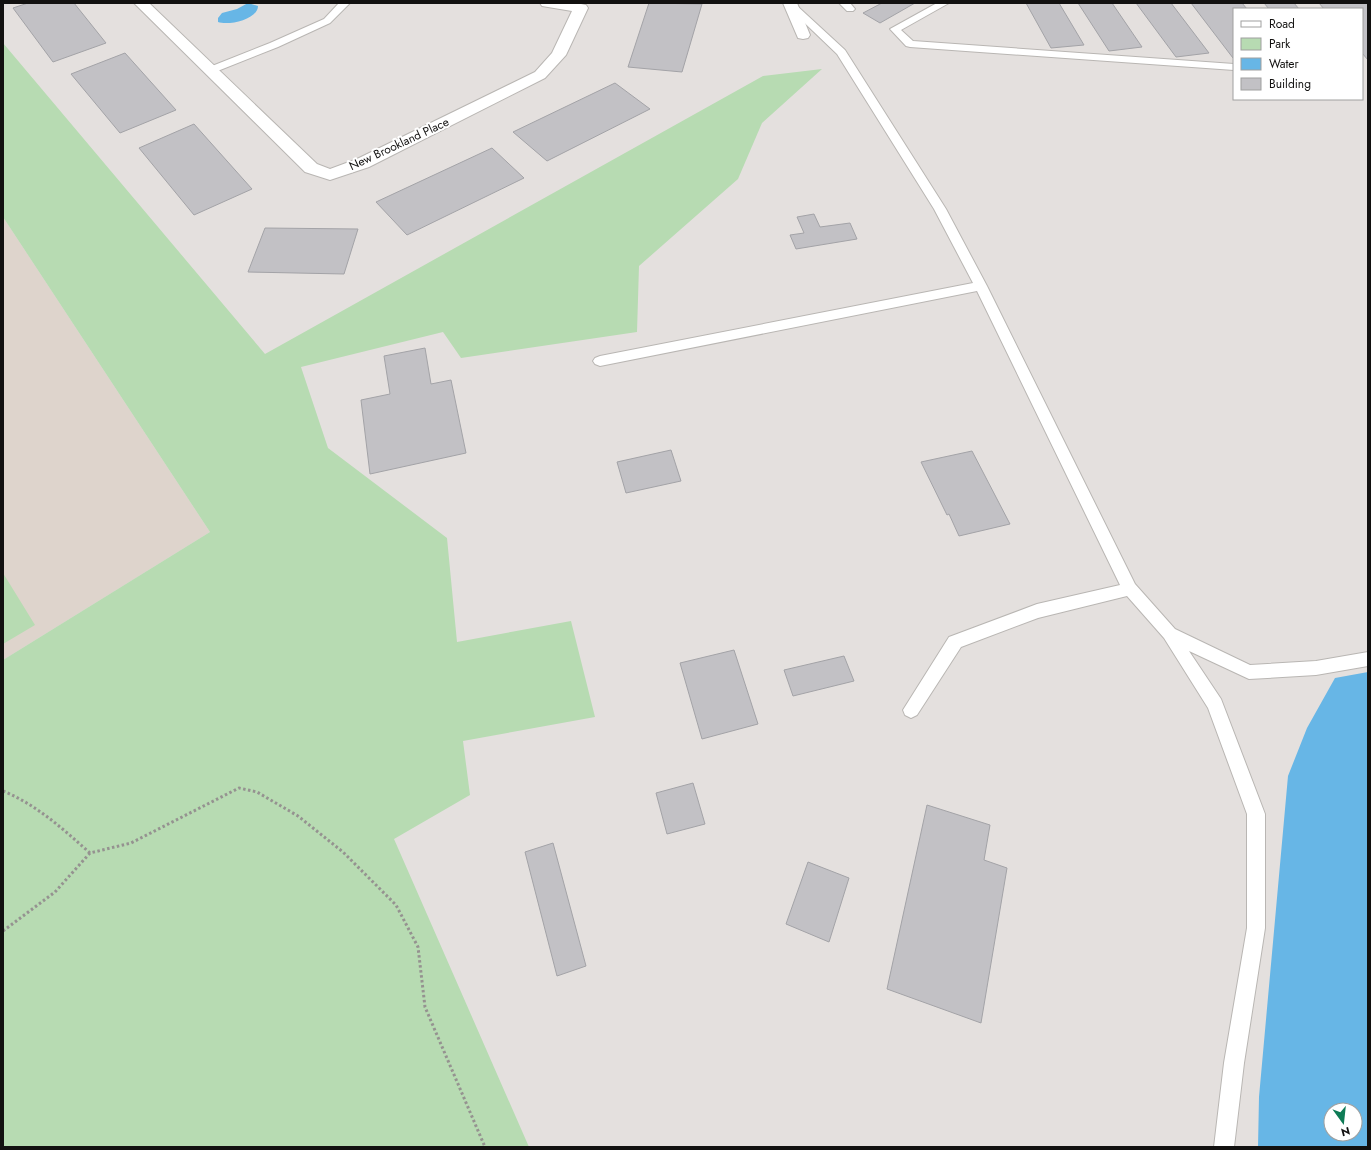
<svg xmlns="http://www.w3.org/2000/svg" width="1371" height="1150" font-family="Jost,sans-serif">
  <rect width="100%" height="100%" fill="#e4e0de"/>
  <path fill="#ded4cc" d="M3 217 210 532 3 660Z"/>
  <path fill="#b7dbb2" d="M3 43 265 354 763 76 822 69 762 123 738 179 639 266 637 332 461 358 443 332 301 367 328 448 447 538 457 642 571 621 595 717 463 741 470 795 394 839 529 1147H3V660L210 532 3 217Z
    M3 573 35 625 3 644Z"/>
  <path fill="#67b6e6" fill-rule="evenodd" d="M248 3 258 6C258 19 229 26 218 22V18L222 13 237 9Z
    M1368 672V1147H1258L1259 1097 1288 776 1307 728 1335 678ZM1331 1110H1355V1134H1331Z"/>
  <path fill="#c2c1c5" stroke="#a3a3a7" d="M28 3H74L106 43 53 62 13 8Z
    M649 3 702 4 682 72 628 67Z
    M882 3H915L880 23 863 13Z
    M1026 3H1059L1084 45 1051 48Z
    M1078 3H1112L1142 47 1109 51Z
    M1136 3H1171L1209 53 1176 57Z
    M1191 3H1242L1247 9H1234V57L1233 58Z
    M1264 3H1294L1299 9H1269Z
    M1319 3H1368V60L1362 53V9H1324Z
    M125 53 176 110 120 133 71 74Z
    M615 83 650 109 547 161 513 132Z
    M194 124 252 189 194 215 139 148Z
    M492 148 524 178 407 235 376 202Z
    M814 214 820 227 850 223 857 239 796 249 790 235 804 233 797 217Z
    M265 228 358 229 344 274 248 272Z
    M425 348 431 384 451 380 466 453 370 474 361 400 390 394 384 356Z
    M671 450 681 481 626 493 617 462Z
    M972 451 1010 524 959 536 949 514 947 515 921 462Z
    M734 650 758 724 702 739 680 663Z
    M844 656 854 681 793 696 784 670Z
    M693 783 705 824 667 834 656 793Z
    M927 805 990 825 984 860 1007 868 981 1023 887 989Z
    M553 843 586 966 557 976 525 852Z
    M808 862 849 878 829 942 786 924Z"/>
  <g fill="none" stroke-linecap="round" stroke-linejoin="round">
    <defs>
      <path id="lane" d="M339 3H350L330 23 278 47 215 72H207L206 70 207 68 270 43 324 19Z
        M792 3 795 4 845 50 946 209 987 286 1135 584 1175 629 1250 665 1316 661 1368 652V666L1316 675 1249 679 1189 651 1221 699 1265 814V928L1244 1063 1234 1147H1214L1224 1063 1247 928V814L1208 708 1164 638 1127 596 1038 618 961 647 917 715 911 718 905 715 903 710 949 637 1037 604 1120 585 977 291 600 366 595 364 593 361 595 358 600 356 973 283 934 209 837 54 789 8 787 6Z
        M839 3H850L855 9 853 11H847Z
        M937 3H949L901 30 913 41 1234 64V70L910 47 906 46 890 29Z"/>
      <path id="street" d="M134 3H149L317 164 330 169 357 159 535 72 552 53 572 11 542 6 540 3H576L586 5 588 8 566 55 545 78 369 167 330 180 305 172Z
        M783 3H797L810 35 808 38 803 39 798 38Z"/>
    </defs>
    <use href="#lane" stroke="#b9b6b3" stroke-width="2"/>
    <use href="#street" stroke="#b9b6b3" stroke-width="2"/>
    <path stroke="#959290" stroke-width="3" stroke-dasharray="2.5 2.5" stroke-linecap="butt" d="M3 791C37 805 63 829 90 853
      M3 931 55 892 90 853 131 843 239 788 257 792 298 816 343 852 396 905 418 947 425 1007 485 1147"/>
    <use href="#lane" fill="#fff" fill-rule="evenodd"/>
    <use href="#street" fill="#fff" fill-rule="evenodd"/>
  </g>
  <g text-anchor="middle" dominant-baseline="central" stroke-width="4" stroke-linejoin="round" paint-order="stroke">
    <g font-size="12" fill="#121110" stroke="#fff">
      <text transform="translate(399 144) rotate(-25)">New Brookland Place</text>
    </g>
  </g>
  <rect width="1371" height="1150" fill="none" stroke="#121110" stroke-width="8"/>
  <rect x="1233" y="8" width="130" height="92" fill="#ffffff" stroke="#a0a09f"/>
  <rect x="1241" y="21" width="20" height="6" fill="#ffffff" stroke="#a0a09f"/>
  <text x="1269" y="28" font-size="12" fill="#121110">Road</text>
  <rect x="1241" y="38" width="20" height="12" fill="#b7dbb2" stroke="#a0a09f"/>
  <text x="1269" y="48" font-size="12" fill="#121110">Park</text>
  <rect x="1241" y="58" width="20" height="12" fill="#67b6e6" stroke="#a0a09f"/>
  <text x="1269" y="68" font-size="12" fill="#121110">Water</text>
  <rect x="1241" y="78" width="20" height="12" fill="#c2c1c5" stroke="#a0a09f"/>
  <text x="1269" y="88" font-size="12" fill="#121110">Building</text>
  <g transform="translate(1343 1122) rotate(165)"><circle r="19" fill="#ffffff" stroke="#a0a09f"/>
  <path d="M0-3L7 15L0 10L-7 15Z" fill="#0e7b55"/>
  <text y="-6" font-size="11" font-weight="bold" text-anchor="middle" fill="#121110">N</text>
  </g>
</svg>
